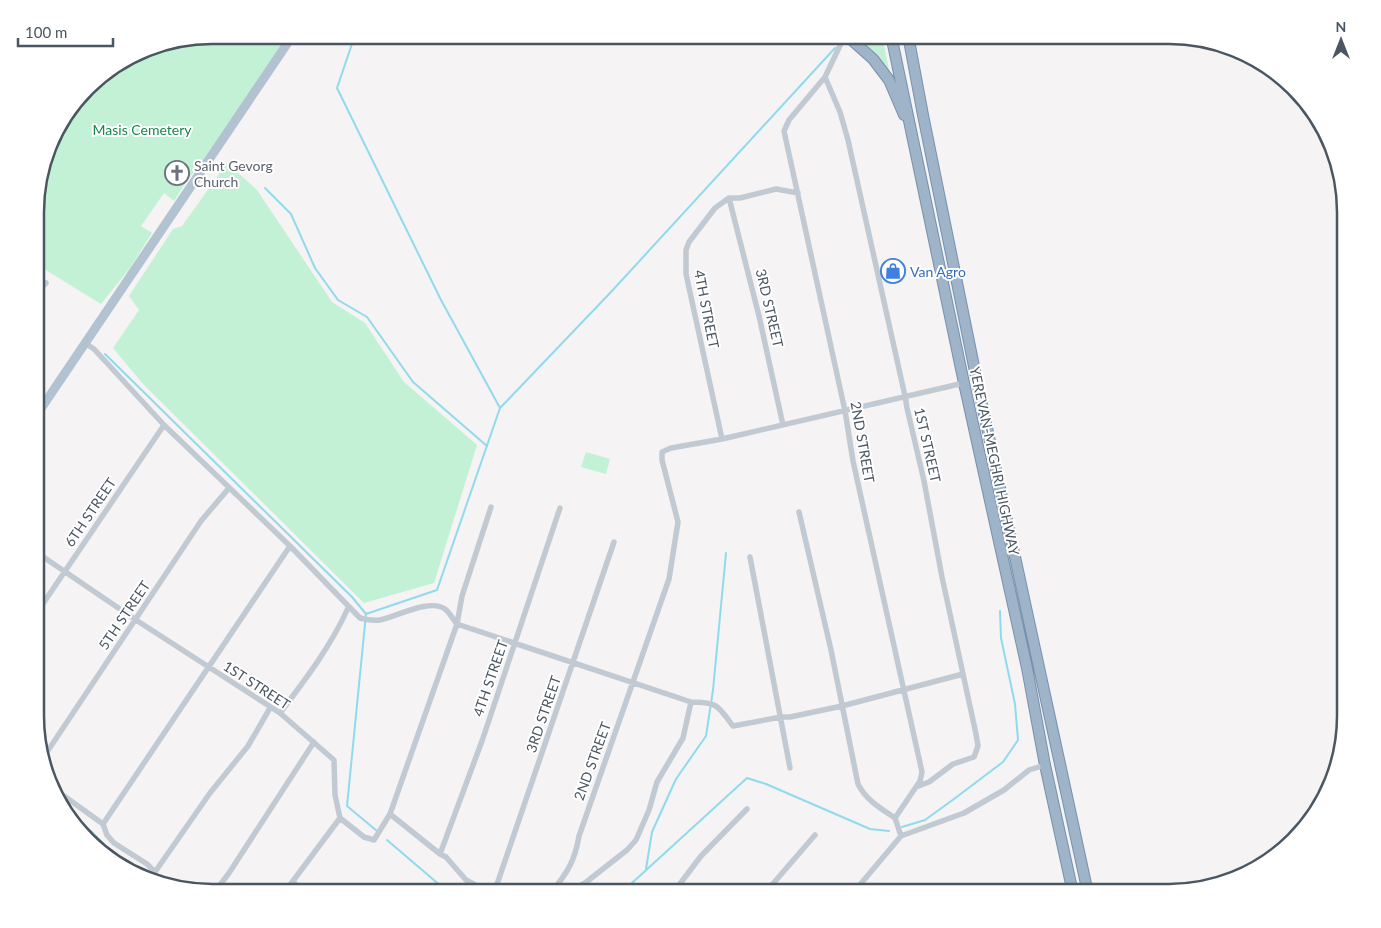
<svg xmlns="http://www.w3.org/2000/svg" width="1381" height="928" font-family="Lato,sans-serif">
  <rect width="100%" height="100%" fill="#f5f3f3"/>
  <path fill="#c3f1d5" d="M212 35H288L206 157 188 179 174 201 164 193 141 226 152 233 130 268 101 304 36 264V189L53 133 95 79 144 48Z
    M849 35H882L891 80Z
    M227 163 257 190 332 302 365 323 404 382 477 445 434 583 364 603 143 384 113 348 139 310 129 296 173 229 182 226Z
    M586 452 610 459 606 474 581 467Z"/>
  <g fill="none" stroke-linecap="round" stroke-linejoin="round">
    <path stroke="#90daee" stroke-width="2" d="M355 35 337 88 441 300 500 408 437 590 366 614
      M265 188 291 214 315 268 338 300 367 317 413 382 487 446
      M105 354 352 597 366 614 347 806 377 831
      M501 407 611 292 835 48
      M62 809 92 832 128 870
      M902 827 925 820 954 799 1003 762 1018 740 1015 704 1001 638 1000 611
      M387 840 449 893
      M646 869 652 832 676 779 706 736 713 690 726 553
      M621 893 747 778 766 784 870 829 889 831"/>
    <defs>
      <path id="trunk" d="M846 35 873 59 889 80 904 115
        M891 35 964 383 1027 668 1045 765 1073 893
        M908 35 923 115 979 391 1088 893"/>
    </defs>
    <use href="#trunk" stroke="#7690ad" stroke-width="12"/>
    <path stroke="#c1cad2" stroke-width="5.5" d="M845 35 825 77 789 120 784 131 845 411 853 461 922 772 920 781 895 818
      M825 77 840 112 848 140 905 396 907 408 924 481 942 577 976 734 978 746 974 757 953 764 929 782 916 787
      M729 198 759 316 783 425
      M729 198H740L776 189 798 193
      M36 293 46 283
      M85 343 94 349 164 425 290 546 360 618C367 620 373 621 380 620 396 617 430 598 445 609 449 612 453 619 457 624L691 702C718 702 718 706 733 726L781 717H790L842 706 963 674
      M722 439 686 274V250L689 242 715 208 729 198
      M799 512 831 650 858 784C866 800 880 808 895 818
      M36 552 136 620 280 713 334 760 335 795 340 818 284 893
      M750 557 790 768
      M36 614 164 425
      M280 713C305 680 331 646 348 608
      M43 758 201 521 229 488
      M53 788 103 824 107 835 114 843 147 864 155 872V879L158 884
      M390 814 440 854 446 857 466 880 490 893
      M340 818 364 837 374 840 390 814 457 624 462 596 491 507
      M895 818 901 836
      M103 824 290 546
      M440 854 482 741 560 508
      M155 872 210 793 248 746 270 708
      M292 882 310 893
      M214 893 229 873 314 742
      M494 893 614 542
      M551 893C567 873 575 861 579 836L669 579 678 522 662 460V452L671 448 722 439 964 383
      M566 893 585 883 627 850 636 840 649 810 657 782 683 738 691 702
      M673 893 701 856 747 809
      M765 893 815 835
      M853 893 901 836 964 813 1004 790 1029 770 1045 765"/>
    <path stroke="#b3c2d1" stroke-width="9" d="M36 416 293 35"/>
    <use href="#trunk" stroke="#9fb4c9" stroke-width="10"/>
  </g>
  <defs>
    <symbol id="church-ring" viewBox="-11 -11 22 22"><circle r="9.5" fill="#fff" stroke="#6b7280" stroke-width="1.5"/><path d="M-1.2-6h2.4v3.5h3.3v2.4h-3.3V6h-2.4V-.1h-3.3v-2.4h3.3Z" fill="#6b7280"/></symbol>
    <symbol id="shop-ring" viewBox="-11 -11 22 22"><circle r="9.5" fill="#fff" stroke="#3f7fe0" stroke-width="1.5"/><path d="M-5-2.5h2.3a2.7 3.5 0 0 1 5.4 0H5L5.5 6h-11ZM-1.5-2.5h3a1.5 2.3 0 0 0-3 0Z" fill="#3f7fe0"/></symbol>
  </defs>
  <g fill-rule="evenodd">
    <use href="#church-ring" x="163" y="159" width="28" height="28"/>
    <use href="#shop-ring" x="879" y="257" width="28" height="28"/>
  </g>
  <g text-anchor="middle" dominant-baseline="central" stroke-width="4" stroke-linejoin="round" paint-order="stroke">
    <g font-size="14" fill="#17864f" stroke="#fff">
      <text x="142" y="129">Masis Cemetery</text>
    </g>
    <g font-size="14" fill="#5b616d" stroke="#fff" text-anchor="start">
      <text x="194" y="165">Saint Gevorg<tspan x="194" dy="16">Church</tspan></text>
    </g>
    <g font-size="14" fill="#366cbe" stroke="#fff" text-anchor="start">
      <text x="910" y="271">Van Agro</text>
    </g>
    <g font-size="14" fill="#4a5661" stroke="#fff">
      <text transform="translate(770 308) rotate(77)">3RD STREET</text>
      <text transform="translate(707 309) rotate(79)">4TH STREET</text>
      <text transform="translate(863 442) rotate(80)">2ND STREET</text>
      <text transform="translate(928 445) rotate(77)">1ST STREET</text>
      <text transform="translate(995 461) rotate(78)">YEREVAN-MEGHRI HIGHWAY</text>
      <text transform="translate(90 512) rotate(-56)">6TH STREET</text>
      <text transform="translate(124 615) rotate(-56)">5TH STREET</text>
      <text transform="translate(490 678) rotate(-71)">4TH STREET</text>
      <text transform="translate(257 685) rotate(33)">1ST STREET</text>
      <text transform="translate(543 714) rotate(-71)">3RD STREET</text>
      <text transform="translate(592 761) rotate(-70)">2ND STREET</text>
    </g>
  </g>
  <path d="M0 0H1381V928H0ZM212 44H1169A168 168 0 0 1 1337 212V716A168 168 0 0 1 1169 884H212A168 168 0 0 1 44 716V212A168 168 0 0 1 212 44Z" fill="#fff" fill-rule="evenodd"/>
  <path fill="none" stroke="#4a5661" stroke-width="2.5" d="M212 44H1169A168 168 0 0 1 1337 212V716A168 168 0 0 1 1169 884H212A168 168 0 0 1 44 716V212A168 168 0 0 1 212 44Z"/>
  <g transform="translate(1341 40)" stroke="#ffffff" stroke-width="4" paint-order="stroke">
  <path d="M0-4L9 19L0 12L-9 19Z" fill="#4a5661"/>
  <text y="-8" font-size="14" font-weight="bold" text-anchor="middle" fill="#4a5661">N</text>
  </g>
  <path d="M18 38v8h95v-8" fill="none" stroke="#4a5661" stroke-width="2.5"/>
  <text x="25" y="38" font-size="15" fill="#4a5661" stroke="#ffffff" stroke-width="4" paint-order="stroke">100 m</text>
</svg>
